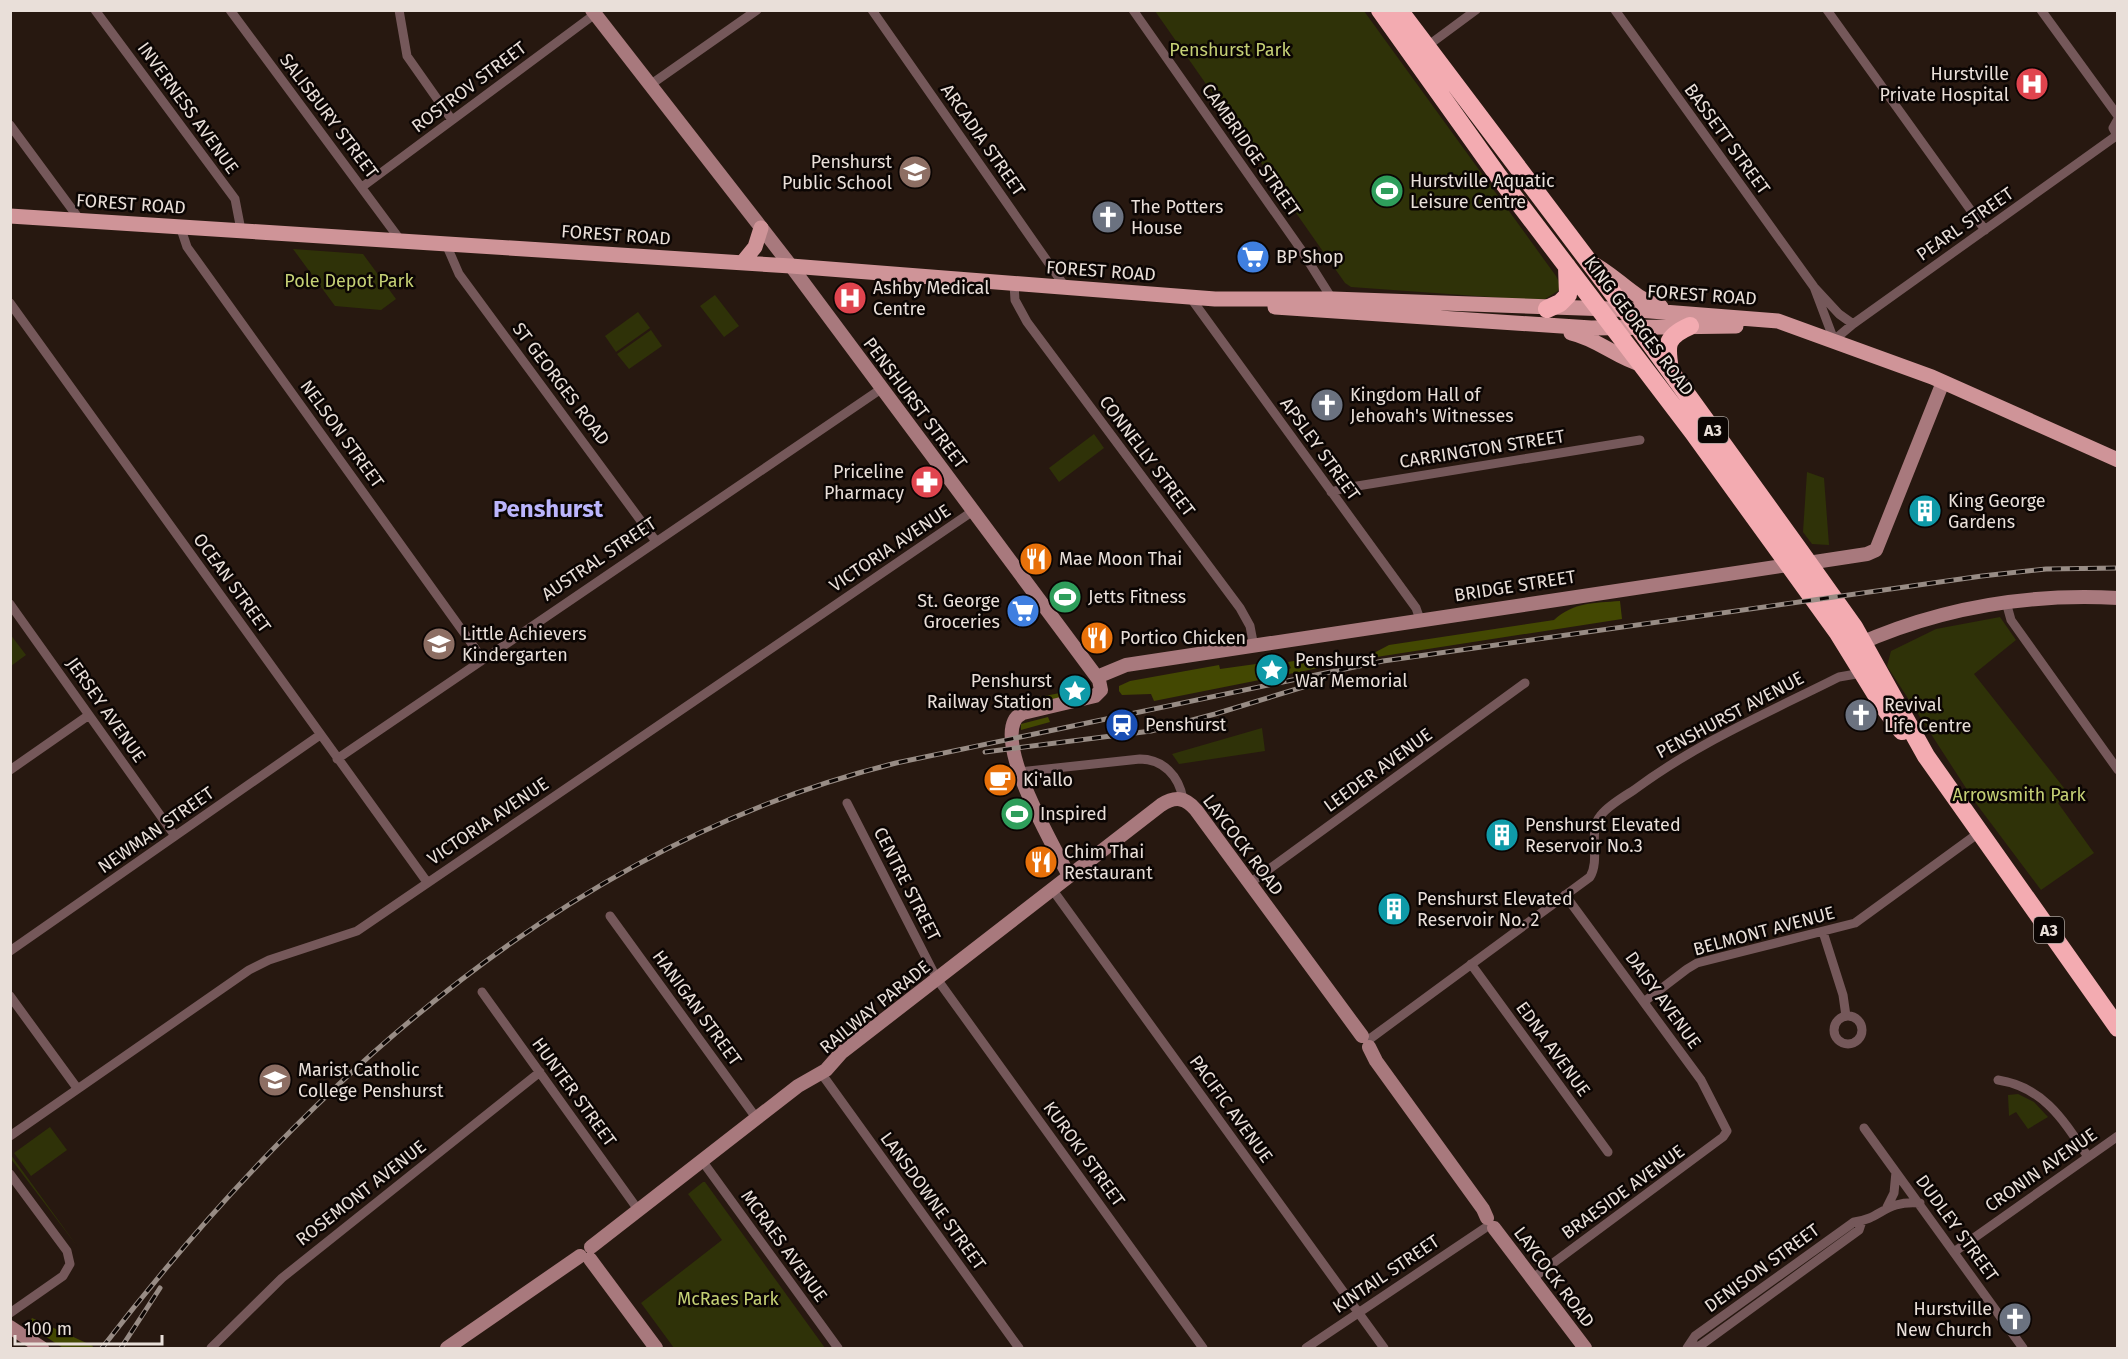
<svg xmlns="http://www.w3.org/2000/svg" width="2128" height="1359" font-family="'Fira Sans',sans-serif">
  <rect width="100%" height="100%" fill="#271810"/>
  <path fill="#2f3208" d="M1155 11H1364L1556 276 1560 284 1558 291 1545 299H1518L1351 287 1345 283Z
    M293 249 363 254 396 299 381 310 335 306Z
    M715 295 739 326 724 337 700 306Z
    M638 312 650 328 616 352 605 336Z
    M651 330 662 346 629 369 617 354Z
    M1094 434 1104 448 1059 482 1049 468Z
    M1807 472 1824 478 1829 545 1812 544 1803 532Z
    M2000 617 2016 640 1974 674 2068 793 2058 803 2094 853 2041 890 1975 802 1887 666 1891 651 1936 629Z
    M10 634 26 655 11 666H10Z
    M1262 728 1265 751 1179 764 1172 754Z
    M2018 1094 2034 1102 2048 1117 2028 1129 2016 1112 2009 1116 2008 1095Z
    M50 1127 67 1150 31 1176 14 1153Z
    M11 1155 77 1246 11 1159Z
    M703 1182H705L825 1348H674L641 1303 722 1240 688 1194Z"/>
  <path fill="#434802" d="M1620 601 1622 619 1370 658V655L1389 645 1554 620C1574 602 1594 603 1620 601Z
    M1316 657 1338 659 1339 664 1154 701 1151 694 1122 695 1119 691V686L1130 681 1219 665 1220 669 1256 664C1265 676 1279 676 1291 668L1288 662Z
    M1070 691 1071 696 1025 705 1024 700Z
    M1048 717 1050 722 1021 730V724Z
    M32 1318 93 1346 92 1348H63L28 1325Z"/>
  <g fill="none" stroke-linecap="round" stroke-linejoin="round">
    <path stroke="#75585a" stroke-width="9" d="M95 10 235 199 241 230
      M230 10 401 241
      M399 10 407 56 452 120
      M872 10 1066 288
      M1133 10 1300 248 1334 302
      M1615 10 1814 287 1839 314 1853 324
      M1827 10 1985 230
      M2041 10 2118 116
      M1426 47 1476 10
      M650 85 757 10
      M2118 119 2113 128 2118 137
      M10 125 80 220
      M362 187 595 14
      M180 226 187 247 482 658
      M446 244 459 274 655 540
      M1014 284 1015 300 1027 322 1240 608 1250 626 1254 647
      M1814 287 1834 340 1853 324 2116 136
      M1190 297 1416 608 1421 622
      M10 303 427 882
      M1331 492 1345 488 1640 440
      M2006 602 2011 620 2118 770
      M10 604 175 836
      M337 759 881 389
      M10 770 89 715
      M1019 772 1140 759C1163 759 1179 776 1183 799
      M847 803 937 979 1203 1348
      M1250 883 1525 683
      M1052 889 1384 1348
      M610 916 757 1119
      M1823 932 1843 995 1846 1016
      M10 951 320 735
      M1471 964 1608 1152
      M482 992 639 1211
      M10 996 77 1088
      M1645 1001 1687 969 1697 963 1855 923 1980 832
      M1834 1030a14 14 0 1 1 28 0a14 14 0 1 1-28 0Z
      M1371 1038 1590 877C1601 859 1587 831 1601 815 1609 805 1623 797 1634 790 1697 743 1769 712 1839 677L1862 673
      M821 1073 1019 1348
      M1998 1080C2044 1087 2064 1121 2088 1157
      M1864 1128 2023 1348
      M10 1136 249 970 269 960 357 931 973 511
      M703 1162 838 1348
      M10 1174 67 1251 70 1264 63 1276 10 1313
      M1887 1207 1894 1193 1896 1172
      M1954 1252 2118 1136
      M1533 1278 1723 1137 1727 1131 1701 1080 1565 895
      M211 1348 282 1278 540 1072
      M1306 1348 1485 1228
      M1687 1348 1695 1336 1854 1222C1882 1219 1884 1200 1920 1203
      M1692 1348 1701 1345 1859 1230 1862 1221"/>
    <path stroke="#a8797d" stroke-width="14" d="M592 10 791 266 1099 680 1101 690 1095 696 1023 713C984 729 1056 850 1069 876
      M1808 563 1867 554 1876 550 1943 382
      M1854 646C1938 608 2026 593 2118 598
      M1097 677 1126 665 1788 565
      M1369 1047 1376 1061 1483 1209 1487 1218
      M1494 1228 1585 1348
      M591 1247 798 1086 826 1070 841 1053 1161 805C1175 796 1185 797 1196 810L1362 1036
      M590 1259 656 1348
      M10 1327 42 1348
      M447 1348 580 1256"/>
    <path stroke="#cf9498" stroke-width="15" d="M10 216 791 266 1215 299H1333L1638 310 1778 321 1932 377 2118 460
      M1588 261C1615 273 1631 298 1661 307
      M742 263 755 247 761 228
      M1275 307 1591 328 1736 326
      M1571 333C1598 339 1617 358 1643 365"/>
    <path stroke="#f3abb1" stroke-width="18" d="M1380 10 1499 177 1692 431 1838 633 1883 706 1902 731
      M1399 10 1639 328 1797 547 1854 627 1926 756 2118 1028
      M1547 309 1560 303 1568 295 1567 266
      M1670 370C1666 345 1665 337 1690 326"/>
    <defs>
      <path id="rail" d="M985 752 1151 731 1215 714 1313 684
        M102 1348C304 1086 566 844 896 763L1383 661 1982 576 2046 569 2118 568
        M121 1348 160 1288"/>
    </defs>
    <use href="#rail" stroke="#988c85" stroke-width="5"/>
    <use href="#rail" stroke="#0b0503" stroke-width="3" stroke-dasharray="9" stroke-linecap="butt"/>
  </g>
  <defs>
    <symbol id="hospital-disc" viewBox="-11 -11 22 22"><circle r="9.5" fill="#e0444e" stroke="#0b0503"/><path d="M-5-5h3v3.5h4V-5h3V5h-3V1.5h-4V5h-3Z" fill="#fff"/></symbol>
    <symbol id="school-disc" viewBox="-11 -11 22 22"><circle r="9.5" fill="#8d6e63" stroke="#0b0503"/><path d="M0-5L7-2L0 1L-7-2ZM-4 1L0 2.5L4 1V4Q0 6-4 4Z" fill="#fff"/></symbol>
    <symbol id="stadium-disc" viewBox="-11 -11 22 22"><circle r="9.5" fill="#2e9e5b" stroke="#0b0503"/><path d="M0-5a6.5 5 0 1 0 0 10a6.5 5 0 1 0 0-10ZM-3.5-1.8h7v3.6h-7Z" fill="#fff"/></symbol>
    <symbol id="church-disc" viewBox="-11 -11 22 22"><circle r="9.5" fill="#6b7280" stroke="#0b0503"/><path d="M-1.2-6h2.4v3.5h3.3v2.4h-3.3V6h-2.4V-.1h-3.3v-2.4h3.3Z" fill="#fff"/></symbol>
    <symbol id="supermarket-disc" viewBox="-11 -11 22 22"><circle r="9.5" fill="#3f7fe0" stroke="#0b0503"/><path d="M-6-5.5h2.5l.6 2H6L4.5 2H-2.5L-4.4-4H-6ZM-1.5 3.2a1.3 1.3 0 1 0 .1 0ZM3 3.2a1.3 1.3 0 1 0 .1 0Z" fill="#fff"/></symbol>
    <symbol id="pharmacy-disc" viewBox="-11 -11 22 22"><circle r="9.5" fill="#e0444e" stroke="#0b0503"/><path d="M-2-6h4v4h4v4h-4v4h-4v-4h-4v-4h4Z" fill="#fff"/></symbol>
    <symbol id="building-disc" viewBox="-11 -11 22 22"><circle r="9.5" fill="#0f9aa8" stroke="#0b0503"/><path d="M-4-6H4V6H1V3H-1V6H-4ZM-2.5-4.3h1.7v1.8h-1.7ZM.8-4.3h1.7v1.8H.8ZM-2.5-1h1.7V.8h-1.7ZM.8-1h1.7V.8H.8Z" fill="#fff"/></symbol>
    <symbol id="restaurant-disc" viewBox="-11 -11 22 22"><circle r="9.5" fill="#e8710a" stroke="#0b0503"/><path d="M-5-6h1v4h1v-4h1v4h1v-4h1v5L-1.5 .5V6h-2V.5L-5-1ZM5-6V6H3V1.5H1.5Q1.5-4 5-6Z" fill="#fff"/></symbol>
    <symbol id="sight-disc" viewBox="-11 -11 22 22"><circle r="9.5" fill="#0f9aa8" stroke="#0b0503"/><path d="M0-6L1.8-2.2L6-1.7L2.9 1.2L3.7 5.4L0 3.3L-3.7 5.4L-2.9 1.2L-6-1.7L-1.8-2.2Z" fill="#fff"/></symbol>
    <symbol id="station-disc" viewBox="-11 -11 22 22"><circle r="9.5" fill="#1a4fb4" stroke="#0b0503"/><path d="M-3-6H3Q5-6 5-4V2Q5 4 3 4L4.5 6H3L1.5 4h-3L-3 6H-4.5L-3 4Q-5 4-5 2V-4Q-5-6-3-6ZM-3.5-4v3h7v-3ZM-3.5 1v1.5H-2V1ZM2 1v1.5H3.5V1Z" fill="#fff"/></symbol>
    <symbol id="cafe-disc" viewBox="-11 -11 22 22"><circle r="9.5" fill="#e8710a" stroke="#0b0503"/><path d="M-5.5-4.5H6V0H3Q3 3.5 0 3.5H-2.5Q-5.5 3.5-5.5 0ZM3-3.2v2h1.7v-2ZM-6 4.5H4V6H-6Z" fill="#fff"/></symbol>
  </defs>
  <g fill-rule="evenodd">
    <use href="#hospital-disc" x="2013" y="65" width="38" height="38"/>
    <use href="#school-disc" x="896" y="153" width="38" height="38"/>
    <use href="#stadium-disc" x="1368" y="172" width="38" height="38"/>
    <use href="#church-disc" x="1089" y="198" width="38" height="38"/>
    <use href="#supermarket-disc" x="1234" y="238" width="38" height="38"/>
    <use href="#hospital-disc" x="831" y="279" width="38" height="38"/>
    <use href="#church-disc" x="1308" y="386" width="38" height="38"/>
    <use href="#pharmacy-disc" x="908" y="463" width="38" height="38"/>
    <use href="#building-disc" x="1906" y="492" width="38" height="38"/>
    <use href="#restaurant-disc" x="1017" y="540" width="38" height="38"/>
    <use href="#stadium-disc" x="1046" y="578" width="38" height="38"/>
    <use href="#supermarket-disc" x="1004" y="592" width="38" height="38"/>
    <use href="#restaurant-disc" x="1078" y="619" width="38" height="38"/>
    <use href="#school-disc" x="420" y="625" width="38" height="38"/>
    <use href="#sight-disc" x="1253" y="651" width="38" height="38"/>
    <use href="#sight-disc" x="1056" y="672" width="38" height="38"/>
    <use href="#church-disc" x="1842" y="696" width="38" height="38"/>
    <use href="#station-disc" x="1103" y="706" width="38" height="38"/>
    <use href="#cafe-disc" x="981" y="761" width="38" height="38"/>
    <use href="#stadium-disc" x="998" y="795" width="38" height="38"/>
    <use href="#building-disc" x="1483" y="816" width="38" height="38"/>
    <use href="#restaurant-disc" x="1022" y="843" width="38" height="38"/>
    <use href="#building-disc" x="1375" y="890" width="38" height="38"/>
    <use href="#school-disc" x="256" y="1061" width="38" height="38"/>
    <use href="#church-disc" x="1996" y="1300" width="38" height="38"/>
  </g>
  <g text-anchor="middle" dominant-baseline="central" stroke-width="5" stroke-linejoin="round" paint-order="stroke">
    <g fill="#0b0503" stroke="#a69e99" stroke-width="1.5">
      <rect x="1698" y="417" width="30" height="26" rx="4.5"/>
      <rect x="2034" y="917" width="30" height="26" rx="4.5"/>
    </g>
    <g font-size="16" font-weight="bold" fill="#e9dfd9">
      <text x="1713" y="430">A3</text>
      <text x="2049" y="930">A3</text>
    </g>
    <g font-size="18" fill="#c5d075" stroke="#0b0503">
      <text x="1230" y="50">Penshurst Park</text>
      <text x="349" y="281">Pole Depot Park</text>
      <text x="2019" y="795">Arrowsmith Park</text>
      <text x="728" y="1299">McRaes Park</text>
    </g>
    <g font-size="18" fill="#e9dfd9" stroke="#0b0503" text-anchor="start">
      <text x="2009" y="74" text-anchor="end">Hurstville<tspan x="2009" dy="21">Private Hospital</tspan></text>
      <text x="892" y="162" text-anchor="end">Penshurst<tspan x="892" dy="21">Public School</tspan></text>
      <text x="1410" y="181">Hurstville Aquatic<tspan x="1410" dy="21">Leisure Centre</tspan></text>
      <text x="1131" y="207">The Potters<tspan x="1131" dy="21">House</tspan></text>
      <text x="1276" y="257">BP Shop</text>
      <text x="873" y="288">Ashby Medical<tspan x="873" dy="21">Centre</tspan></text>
      <text x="1350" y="395">Kingdom Hall of<tspan x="1350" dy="21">Jehovah's Witnesses</tspan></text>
      <text x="904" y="472" text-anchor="end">Priceline<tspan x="904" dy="21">Pharmacy</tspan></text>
      <text x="1948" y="501">King George<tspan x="1948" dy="21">Gardens</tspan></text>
      <text x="1059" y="559">Mae Moon Thai</text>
      <text x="1088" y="597">Jetts Fitness</text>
      <text x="1000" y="601" text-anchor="end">St. George<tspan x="1000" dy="21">Groceries</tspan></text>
      <text x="462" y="634">Little Achievers<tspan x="462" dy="21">Kindergarten</tspan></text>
      <text x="1120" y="638">Portico Chicken</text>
      <text x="1295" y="660">Penshurst<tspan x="1295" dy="21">War Memorial</tspan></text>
      <text x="1052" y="681" text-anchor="end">Penshurst<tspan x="1052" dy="21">Railway Station</tspan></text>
      <text x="1884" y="705">Revival<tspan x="1884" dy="21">Life Centre</tspan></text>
      <text x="1145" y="725">Penshurst</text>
      <text x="1023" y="780">Ki'allo</text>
      <text x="1040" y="814">Inspired</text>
      <text x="1525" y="825">Penshurst Elevated<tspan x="1525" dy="21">Reservoir No.3</tspan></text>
      <text x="1064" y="852">Chim Thai<tspan x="1064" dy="21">Restaurant</tspan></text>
      <text x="1417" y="899">Penshurst Elevated<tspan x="1417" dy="21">Reservoir No. 2</tspan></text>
      <text x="298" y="1070">Marist Catholic<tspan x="298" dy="21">College Penshurst</tspan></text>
      <text x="1992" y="1309" text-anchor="end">Hurstville<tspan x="1992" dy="21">New Church</tspan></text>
    </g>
    <g font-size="18" fill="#e9dfd9" stroke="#0b0503">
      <text transform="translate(469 87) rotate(-37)">ROSTROV STREET</text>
      <text transform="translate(188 108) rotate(54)">INVERNESS AVENUE</text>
      <text transform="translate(329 116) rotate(53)">SALISBURY STREET</text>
      <text transform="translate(1727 139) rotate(54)">BASSETT STREET</text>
      <text transform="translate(983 140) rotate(55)">ARCADIA STREET</text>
      <text transform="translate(1251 150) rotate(55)">CAMBRIDGE STREET</text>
      <text transform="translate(131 204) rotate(4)">FOREST ROAD</text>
      <text transform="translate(1965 224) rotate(-35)">PEARL STREET</text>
      <text transform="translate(616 235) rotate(4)">FOREST ROAD</text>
      <text transform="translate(1101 271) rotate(4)">FOREST ROAD</text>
      <text transform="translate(1702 295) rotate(4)">FOREST ROAD</text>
      <text transform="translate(1639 326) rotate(53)">KING GEORGES ROAD</text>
      <text transform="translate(561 384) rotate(53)">ST GEORGES ROAD</text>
      <text transform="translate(915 403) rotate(53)">PENSHURST STREET</text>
      <text transform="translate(342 434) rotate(54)">NELSON STREET</text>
      <text transform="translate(1320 449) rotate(54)">APSLEY STREET</text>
      <text transform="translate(1482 449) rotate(-9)">CARRINGTON STREET</text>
      <text transform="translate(1147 456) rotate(53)">CONNELLY STREET</text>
      <text transform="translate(890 548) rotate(-34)">VICTORIA AVENUE</text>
      <text transform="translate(599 559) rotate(-34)">AUSTRAL STREET</text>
      <text transform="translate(232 583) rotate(54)">OCEAN STREET</text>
      <text transform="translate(1515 586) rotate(-9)">BRIDGE STREET</text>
      <text transform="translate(106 710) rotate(55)">JERSEY AVENUE</text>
      <text transform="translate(1730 715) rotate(-28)">PENSHURST AVENUE</text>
      <text transform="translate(1378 770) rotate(-36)">LEEDER AVENUE</text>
      <text transform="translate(488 821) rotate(-34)">VICTORIA AVENUE</text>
      <text transform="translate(156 830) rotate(-35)">NEWMAN STREET</text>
      <text transform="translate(1243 845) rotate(53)">LAYCOCK ROAD</text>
      <text transform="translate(907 884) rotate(63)">CENTRE STREET</text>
      <text transform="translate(1764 931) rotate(-15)">BELMONT AVENUE</text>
      <text transform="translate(1663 1000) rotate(54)">DAISY AVENUE</text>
      <text transform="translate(875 1007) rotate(-39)">RAILWAY PARADE</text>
      <text transform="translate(697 1008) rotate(54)">HANIGAN STREET</text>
      <text transform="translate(1553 1049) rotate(54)">EDNA AVENUE</text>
      <text transform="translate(574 1092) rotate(54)">HUNTER STREET</text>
      <text transform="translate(1231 1109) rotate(54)">PACIFIC AVENUE</text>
      <text transform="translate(1084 1154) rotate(54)">KUROKI STREET</text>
      <text transform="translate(2041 1170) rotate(-35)">CRONIN AVENUE</text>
      <text transform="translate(1623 1192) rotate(-36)">BRAESIDE AVENUE</text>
      <text transform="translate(361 1193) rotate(-38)">ROSEMONT AVENUE</text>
      <text transform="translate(933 1201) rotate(54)">LANSDOWNE STREET</text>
      <text transform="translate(1957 1228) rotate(54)">DUDLEY STREET</text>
      <text transform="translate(784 1246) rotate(54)">MCRAES AVENUE</text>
      <text transform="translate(1762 1268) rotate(-36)">DENISON STREET</text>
      <text transform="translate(1386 1274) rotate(-34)">KINTAIL STREET</text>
      <text transform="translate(1554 1277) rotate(53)">LAYCOCK ROAD</text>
    </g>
    <g font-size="24" font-weight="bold" fill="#bbb5fc" stroke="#0b0503">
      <text x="548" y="509">Penshurst</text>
    </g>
  </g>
  <rect width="2128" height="1359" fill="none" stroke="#e9dfd9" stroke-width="24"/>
  <path d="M15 1335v9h147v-9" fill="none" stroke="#e9dfd9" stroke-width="3"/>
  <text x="24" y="1335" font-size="18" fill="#e9dfd9" stroke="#0b0503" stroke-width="4.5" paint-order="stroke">100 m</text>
</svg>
